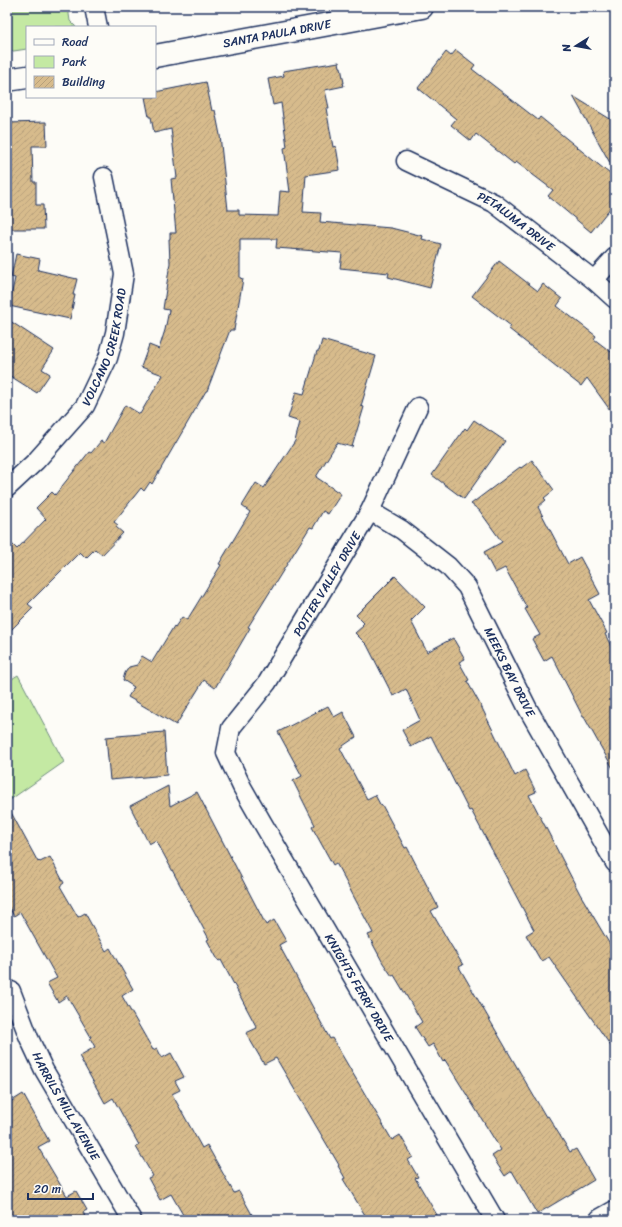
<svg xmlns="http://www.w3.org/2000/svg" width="622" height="1227" font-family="Sriracha,sans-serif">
  <defs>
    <pattern id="building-hatch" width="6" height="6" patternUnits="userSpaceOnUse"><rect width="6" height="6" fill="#d7bb8c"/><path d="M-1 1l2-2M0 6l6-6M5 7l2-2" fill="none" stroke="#b8a17b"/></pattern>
  </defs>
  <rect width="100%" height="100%" fill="#fdfcf7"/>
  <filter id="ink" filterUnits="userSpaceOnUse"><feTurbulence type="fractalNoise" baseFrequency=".025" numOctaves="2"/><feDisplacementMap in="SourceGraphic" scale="8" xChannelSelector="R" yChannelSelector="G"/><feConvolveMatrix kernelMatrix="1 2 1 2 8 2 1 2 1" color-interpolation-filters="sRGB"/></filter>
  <g filter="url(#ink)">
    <path fill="#c4e9a3" stroke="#708c80" d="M7 7H68L70 21 76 27H27V49L7 52Z
      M18 675 64 762 7 802V682Z"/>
    <path fill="url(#building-hatch)" stroke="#1b2f5e" d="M456 50 475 65 472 69 538 120 540 117 615 178V202L591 232 548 196 553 190 516 162 514 164 476 134 471 141 451 125 456 119 418 88 446 52 451 56Z
      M339 62 340 67H341L344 83H343L344 86 325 90 329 108H326L333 147 336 146 340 170 306 175 303 212 321 213 320 222 391 228 423 236 422 239 441 244 430 288 388 277 389 273 340 268 342 253 276 248 277 239H240V278L243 279 234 330H230L207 391H206L152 484 150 482 144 491 141 488 114 522 118 525 116 527 123 533 102 555 95 549 86 558 80 552 28 604 33 608 7 634V539L17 549 46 519 36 508 52 492 55 495 89 452 91 453 101 441 104 443 125 405 140 414 163 375 141 367 149 345 159 349 165 330 169 310 163 309 170 263 169 239H170V233H176L171 179 177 178 171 129 154 133 151 117H149L145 97H155V92L206 82 212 111 215 110 220 135 228 210H239V215L278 216 280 191 290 192 284 148 287 147 281 103 273 105 268 79 284 76 283 71Z
      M573 96 615 122V172Z
      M46 122 47 146H32L33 182H36V205H43L44 229H7V123Z
      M16 254 40 259 38 270 77 279 73 295H75L70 319 9 306 15 278 11 277Z
      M499 261 538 291 543 284 562 299 557 306 596 336 594 339 615 355V417L587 378 581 386 509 329 511 326 472 296Z
      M7 319 54 350 42 369 50 374 37 393 7 374Z
      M322 340 376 356 361 406 364 407 352 447 337 443 316 477 341 494 328 514 323 511 313 528 310 527 263 603 248 627 250 628 215 688 204 680 176 725 128 697 134 687 123 680 125 673 129 667 137 665 142 656 152 662 174 626 175 627 182 617 187 620 221 565 219 564 250 512 242 506 256 483 264 488 295 441 300 422 288 418 296 392 304 394 317 351H319Z
      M474 420 505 441 464 499 432 475 465 428 467 430Z
      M532 460 554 490 544 498 546 500 538 507 568 564 580 557 600 594 589 600 607 633 605 634 615 654V772L584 717H583L552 656 544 661 532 639 540 635 525 609 527 608 505 568 495 573 484 552 502 542 479 510 471 504 520 467 521 468Z
      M395 576 425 607 411 621 427 652 453 638 465 659 459 662 469 680 467 681 481 706 515 776 525 770 536 792 529 795 580 894 615 953V1052L549 957 541 961 526 935 534 930 471 810 469 811 431 736 411 747 402 730 420 720 406 689 393 696 367 645 355 633 363 626 362 625 364 623 356 615Z
      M328 706 334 717 343 712 356 737 340 748 367 799 375 795 381 806 382 805 405 848 407 847 438 907 431 911 449 942 463 965 459 967 514 1062 546 1117 548 1116 570 1152 576 1149 594 1180 537 1214 512 1171 505 1176 492 1156 501 1150 445 1060 443 1062 433 1044 428 1047 415 1027 422 1022 394 975 392 976 383 963 368 935 373 933 336 863 333 865 312 827 315 825 293 781 302 776 278 732Z
      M164 732 167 775 110 780 106 737Z
      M168 786 170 806 197 792 266 925 274 920 286 941 279 945 297 978 330 1039 332 1038 392 1140 400 1135 413 1157 408 1160 418 1177 415 1178 440 1220H368L343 1179 345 1178 338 1166 339 1165 276 1058 264 1064 246 1033 257 1028 221 960 219 961 218 960 207 940 209 939 156 840 149 844 130 806Z
      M7 805 38 862 39 861 40 862 50 857 64 883 60 886 78 917 85 913 106 951 110 948 133 989 122 996 153 1050 157 1048 162 1058 171 1053 184 1077 175 1081 180 1090 172 1094 202 1148 207 1145 234 1193 239 1191 255 1220H186L171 1194 160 1200 148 1178 153 1176 136 1147 139 1145 113 1098 105 1103 79 1056 95 1047 90 1038 91 1037 67 996 58 1002 47 983 57 978 20 912 14 916 7 904Z
      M23 1094 49 1141 38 1147 67 1196 76 1191 87 1210 83 1212 87 1220H7V1104Z"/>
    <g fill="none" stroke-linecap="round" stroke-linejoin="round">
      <defs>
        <g id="street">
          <path d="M94 7 98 27"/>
          <path id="s1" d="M406 161 494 203 594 280 615 299"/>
          <path d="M594 280 615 257"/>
          <path id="s2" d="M418 407 370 511 267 683 231 728 226 753 242 787 262 822 495 1220"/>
          <path id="s3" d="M7 488 36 461 85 406 108 358 115 333 124 274 104 177"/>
          <path id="s4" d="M370 511 402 530 448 566 467 587 528 709 615 863"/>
          <path id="s5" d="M7 990 11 991 29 1038 44 1070 132 1220"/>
        </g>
        <g id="secondary">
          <path id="s6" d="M155 56 422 7"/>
          <path d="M7 80 27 77"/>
          <path d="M601 1220 615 1212"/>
        </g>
      </defs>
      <use href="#street" stroke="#1b2f5e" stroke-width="21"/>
      <use href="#secondary" stroke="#1b2f5e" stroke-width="25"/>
      <use href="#street" stroke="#fdfcf7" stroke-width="18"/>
      <use href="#secondary" stroke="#fdfcf7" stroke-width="22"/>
    </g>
  </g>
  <g text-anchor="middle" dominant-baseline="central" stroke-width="3.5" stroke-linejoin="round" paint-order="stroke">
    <g font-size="12" fill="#1b2f5e" stroke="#fdfcf7">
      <text stroke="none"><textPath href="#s6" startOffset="124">SANTA PAULA DRIVE</textPath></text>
      <text stroke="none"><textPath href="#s1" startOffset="126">PETALUMA DRIVE</textPath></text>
      <text stroke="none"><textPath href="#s3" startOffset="176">VOLCANO CREEK ROAD</textPath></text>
      <text transform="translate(327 584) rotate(-59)">POTTER VALLEY DRIVE</text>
      <text stroke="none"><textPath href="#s4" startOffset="219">MEEKS BAY DRIVE</textPath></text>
      <text stroke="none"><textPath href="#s2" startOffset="668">KNIGHTS FERRY DRIVE</textPath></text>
      <text stroke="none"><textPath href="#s5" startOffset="132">HARRILS MILL AVENUE</textPath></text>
    </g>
  </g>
  <rect width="622" height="1227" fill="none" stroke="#fdfcf7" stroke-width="24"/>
  <rect x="12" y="12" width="598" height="1203" fill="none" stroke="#1b2f5e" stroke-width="1.5" filter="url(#ink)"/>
  <rect x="26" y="26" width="130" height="72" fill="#fdfcf7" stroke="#a3aaba"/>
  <rect x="34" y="39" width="20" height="6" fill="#fdfcf7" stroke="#a3aaba"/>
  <text x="62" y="46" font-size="12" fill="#1b2f5e">Road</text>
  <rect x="34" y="56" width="20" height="12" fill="#c4e9a3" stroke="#a3aaba"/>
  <text x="62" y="66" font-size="12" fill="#1b2f5e">Park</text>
  <rect x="34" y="76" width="20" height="12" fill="url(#building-hatch)" stroke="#a3aaba"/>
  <text x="62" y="86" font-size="12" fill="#1b2f5e">Building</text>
  <g transform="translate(576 46) rotate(259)" stroke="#fdfcf7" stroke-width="3" paint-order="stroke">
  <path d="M0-3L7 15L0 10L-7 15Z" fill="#1b2f5e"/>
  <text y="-6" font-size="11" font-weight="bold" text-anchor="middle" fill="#1b2f5e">N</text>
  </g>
  <path d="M28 1193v6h65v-6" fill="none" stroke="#1b2f5e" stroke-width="2"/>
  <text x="34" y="1193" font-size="12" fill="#1b2f5e" stroke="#fdfcf7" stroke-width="3" paint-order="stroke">20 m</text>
</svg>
